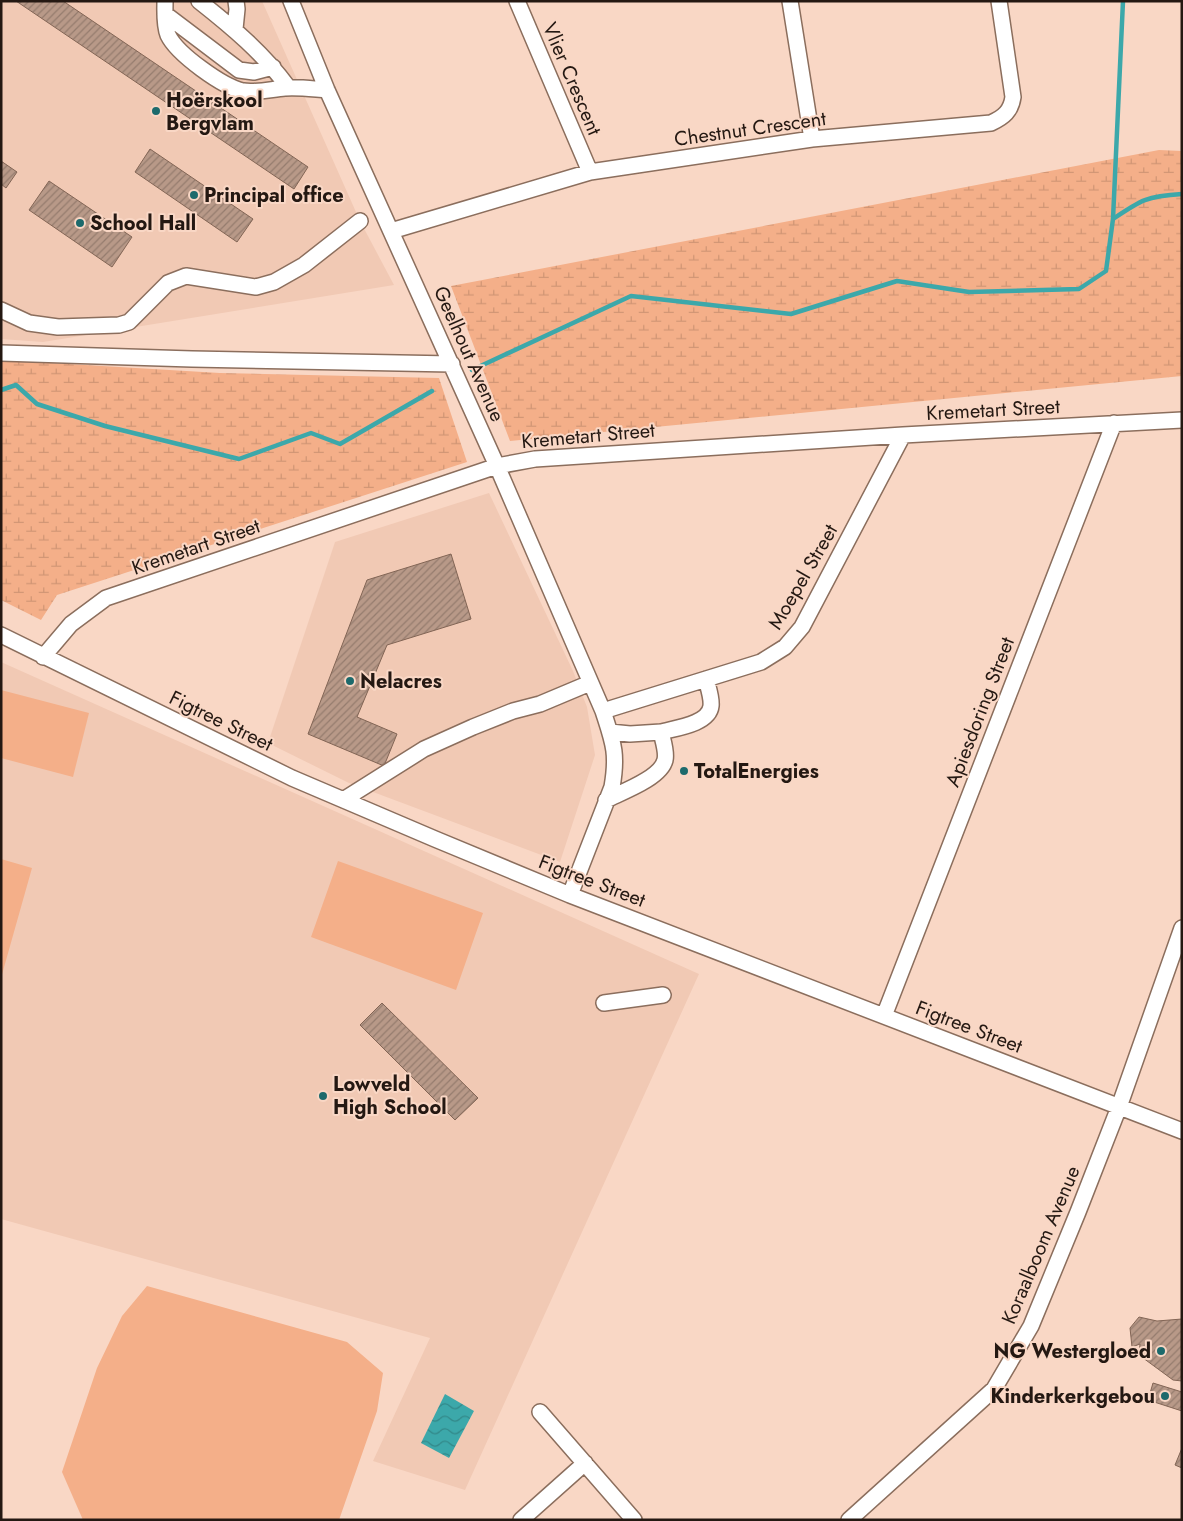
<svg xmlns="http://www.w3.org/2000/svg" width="1183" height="1521" font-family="Jost,sans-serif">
  <defs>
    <pattern id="wetland-marsh" width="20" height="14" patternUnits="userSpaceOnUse" patternTransform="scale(1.25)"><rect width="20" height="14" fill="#f4af89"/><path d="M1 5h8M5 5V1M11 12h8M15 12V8" fill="none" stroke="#d19675"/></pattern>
    <pattern id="water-waves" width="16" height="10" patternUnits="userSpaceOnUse" patternTransform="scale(1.25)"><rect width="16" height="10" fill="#3ca8aa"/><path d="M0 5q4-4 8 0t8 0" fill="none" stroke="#328889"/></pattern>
    <pattern id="building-hatch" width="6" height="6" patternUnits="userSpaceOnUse" patternTransform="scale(1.25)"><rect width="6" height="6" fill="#b89988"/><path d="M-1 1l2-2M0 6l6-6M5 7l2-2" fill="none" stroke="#957c6e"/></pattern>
  </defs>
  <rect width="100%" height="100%" fill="#f9d7c5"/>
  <path fill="#f1c9b4" d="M1 1H262L360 221 394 285 43 342 1 339Z
    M489 493 573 671 587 707 595 755 560 862 349 783 268 743 335 542Z
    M1 662 699 974 465 1490 373 1461 430 1338 1 1219Z"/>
  <path fill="url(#wetland-marsh)" d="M1159 150 1182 151V376L510 441 451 286Z
    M1 360 220 373 439 378 467 462 57 595 41 620 1 600Z"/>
  <path fill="#f4af89" d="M1 690 89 713 73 777 1 758Z
    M1 859 32 868 1 978Z
    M338 861 483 913 456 990 311 937Z
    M147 1286 347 1342 383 1373 377 1411 339 1520H83L62 1472 97 1368 122 1316Z"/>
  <path fill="url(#water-waves)" d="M445 1394 474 1411 449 1458 421 1443Z"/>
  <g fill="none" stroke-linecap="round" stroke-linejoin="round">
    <path stroke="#3ca8aa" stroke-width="4.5" d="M1113 219 1123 1
      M472 370 631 296 791 314 897 281 969 292 1079 289 1106 271 1113 219C1141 200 1147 196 1182 194
      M1 390 16 385 37 404 105 426 239 459 311 433 340 444 432 391"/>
  </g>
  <path fill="url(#building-hatch)" stroke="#826555" d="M16 1H63L308 167 294 189Z
    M150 149 253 219 237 242 135 172Z
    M1 161 17 172 6 188 1 184Z
    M49 181 132 237 112 267 29 210Z
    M451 554 471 619 387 645 357 717 397 734 384 766 308 734 367 580Z
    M382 1003 478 1098 455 1120 360 1025Z
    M1139 1317 1157 1321 1182 1319V1381L1173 1380 1139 1355 1140 1344 1132 1347 1130 1328Z
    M1153 1383 1182 1392V1411L1148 1400Z
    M1182 1448V1468L1175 1465Z"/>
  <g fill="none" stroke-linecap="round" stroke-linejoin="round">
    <defs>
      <path id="minor" d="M165 1C165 12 164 25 168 35 177 54 223 87 243 91 257 93 272 89 285 88 299 87 313 89 327 90
        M199 1C232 27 263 53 288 87
        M291 1 327 90 497 466 603 711C613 742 618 753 612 787L570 895
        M517 1 590 172
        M790 1 812 139
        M165 14 239 70 254 72 273 67
        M235 29 237 9 236 1
        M391 231 590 172 812 139 991 123C1004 117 1011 111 1013 97L999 1
        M1 310 29 323 58 327 119 325 129 322 168 283 186 276 256 287 274 282 304 265 360 221
        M1 353 192 359 452 364
        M1 635 292 778 435 839 570 895 1182 1131
        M43 657 71 624 106 598 497 466 535 459 903 435 1182 420
        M603 711 761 662 785 647 802 627 903 435
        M661 732C676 728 709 724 711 706 712 698 708 687 706 679
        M343 800 424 749 473 727 513 711 540 704 590 683
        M606 800C622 792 661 778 665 760 667 752 663 741 661 732L630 734 610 732
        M604 1003 663 995
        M884 1016 1114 423
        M540 1412 634 1520
        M521 1520 585 1463
        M849 1520 994 1389 1031 1326 1078 1212 1119 1107 1182 928"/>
    </defs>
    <use href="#minor" stroke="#8b6e5d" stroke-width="18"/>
    <use href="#minor" stroke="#fff" stroke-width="15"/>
  </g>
  <g fill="#1d6a6c" stroke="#f9d7c5" stroke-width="2">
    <circle cx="156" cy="111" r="5"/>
    <circle cx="194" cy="195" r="5"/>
    <circle cx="80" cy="223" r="5"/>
    <circle cx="350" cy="681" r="5"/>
    <circle cx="684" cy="771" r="5"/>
    <circle cx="323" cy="1096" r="5"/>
    <circle cx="1161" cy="1351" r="5"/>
    <circle cx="1165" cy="1396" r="5"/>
  </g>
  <g text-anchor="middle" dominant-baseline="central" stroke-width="4" stroke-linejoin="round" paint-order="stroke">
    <g font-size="20" fill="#241812" stroke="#f9d7c5">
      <text transform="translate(572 79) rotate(67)">Vlier Crescent</text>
      <text transform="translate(750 129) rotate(-8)">Chestnut Crescent</text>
      <text transform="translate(469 354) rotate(66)">Geelhout Avenue</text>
      <text transform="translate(993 410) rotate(-3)">Kremetart Street</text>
      <text transform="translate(588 436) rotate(-5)">Kremetart Street</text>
      <text transform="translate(196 547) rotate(-19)">Kremetart Street</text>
      <text transform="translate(803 577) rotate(-60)">Moepel Street</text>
      <text transform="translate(980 712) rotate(-69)">Apiesdoring Street</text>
      <text transform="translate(221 721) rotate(26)">Figtree Street</text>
      <text transform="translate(592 881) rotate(21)">Figtree Street</text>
      <text transform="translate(969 1027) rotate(21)">Figtree Street</text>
      <text transform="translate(1041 1245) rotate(-67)">Koraalboom Avenue</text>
    </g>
    <g font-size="20" font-weight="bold" fill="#241812" stroke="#f9d7c5" text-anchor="start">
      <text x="166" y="100">Hoërskool<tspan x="166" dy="23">Bergvlam</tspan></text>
      <text x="204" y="195">Principal office</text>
      <text x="90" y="223">School Hall</text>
      <text x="360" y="681">Nelacres</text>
      <text x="694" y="771">TotalEnergies</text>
      <text x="333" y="1084">Lowveld<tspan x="333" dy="23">High School</tspan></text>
      <text x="1151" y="1351" text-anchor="end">NG Westergloed</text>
      <text x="1155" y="1396" text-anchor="end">Kinderkerkgebou</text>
    </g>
  </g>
  <rect width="1183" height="1521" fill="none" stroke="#241812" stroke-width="5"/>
</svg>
